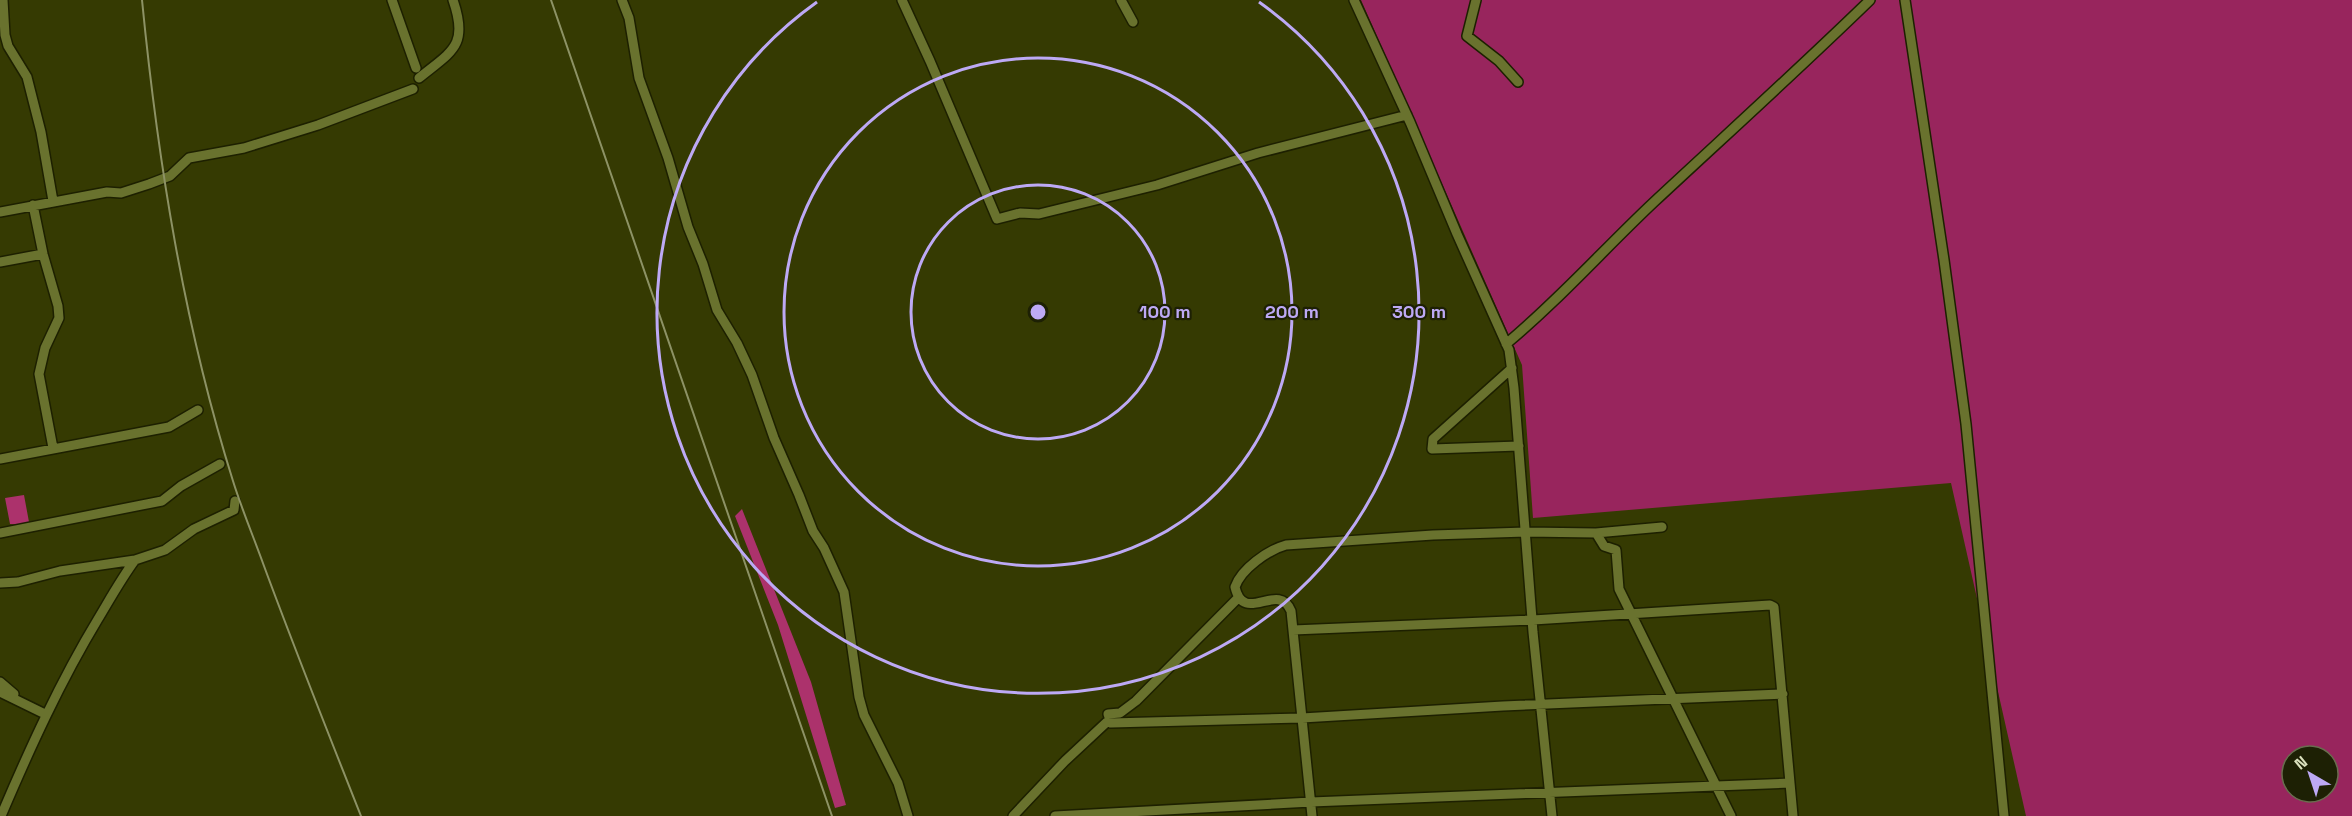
<svg xmlns="http://www.w3.org/2000/svg" width="2352" height="816" font-family="'Space Grotesk',sans-serif">
  <rect width="100%" height="100%" fill="#353a02"/>
  <path fill="#98255d" fill-rule="evenodd" d="M1361 0H2352V816H2026L1951 483 1533 518 1522 365ZM2292 756H2328V792H2292Z"/>
  <path fill="#ac326c" d="M24 495 29 522 22 525 10 524 5 498Z
    M742 509 811 682 846 805 835 808 778 625 735 516Z"/>
  <g fill="none" stroke-linecap="round" stroke-linejoin="round">
    <defs>
      <path id="minor" d="M3 0 5 35 8 46 27 77 41 132 53 201
        M392 0 416 68
        M622 0 629 18 639 78 668 158 688 227 703 264 717 310 737 343 752 375 774 438 799 495 813 531 824 548 844 592 859 697 864 715 898 783 908 816
        M902 0 930 61 997 219 1020 213 1039 214 1157 185 1258 153 1407 115
        M1121 0 1133 22
        M1354 0 1410 122 1457 234 1509 350 1514 388 1533 632 1552 816
        M1476 0 1467 36 1499 61 1518 82
        M1905 0 1944 260 1966 424 2004 816
        M419 78C452 51 469 46 453 0
        M33 205 43 254 58 306 59 318 45 348 39 374 53 448
        M0 212 107 192 121 193 149 184 170 176 189 158 244 148 318 125 413 89
        M0 262 43 254
        M1506 344C1559 300 1604 249 1654 202 1726 135 1799 69 1870 0
        M1512 368 1433 439 1432 449 1519 446
        M0 459 169 427 198 410
        M0 533 162 501 181 486 220 464
        M1596 533 1604 546 1616 550 1619 589 1731 816
        M0 583 18 582 60 571 135 560 165 550 194 529 234 510 235 501
        M1238 598 1136 701 1120 713 1108 714 1111 723 1302 718 1503 706 1783 694
        M1293 630 1533 620 1770 605 1774 607 1793 816
        M0 682 14 694
        M0 692 45 714
        M1 816C30 748 60 682 98 619 110 599 121 579 135 560
        M1013 816 1065 761 1109 720
        M1055 816 1311 802 1790 783
        M1312 816 1291 611C1278 580 1244 626 1235 587 1241 569 1268 550 1286 545L1433 535 1526 532 1596 533 1662 527"/>
    </defs>
    <use href="#minor" stroke="#1d2000" stroke-width="12"/>
    <use href="#minor" stroke="#69722e" stroke-width="9"/>
    <path stroke="#8d9265" stroke-width="2" d="M142 0C158 163 184 325 233 481 242 510 254 538 264 566 295 650 328 733 361 816
      M551 0 832 816"/>
  </g>
  <g fill="none" stroke="#bda9f5" stroke-width="3">
    <circle cx="1038" cy="312" r="127"/>
    <circle cx="1038" cy="312" r="254"/>
    <path d="M1259 2A381 381 0 1 1 817 2"/>
  </g>
  <circle cx="1038" cy="312" r="9" fill="#bda9f5" stroke="#1d2004" stroke-width="3"/>
  <g font-size="18" text-anchor="middle" font-weight="bold" fill="#bda9f5" stroke="#1d2004" stroke-width="4.5" stroke-linejoin="round" paint-order="stroke">
    <text x="1165" y="318">100 m</text>
    <text x="1292" y="318">200 m</text>
    <text x="1419" y="318">300 m</text>
  </g>
  <g transform="translate(2310 774) rotate(321)"><circle r="28" fill="#1d2004" stroke="#696d4e" stroke-width="1.5"/>
  <path d="M0-4.5L10 22L0 15L-10 22Z" fill="#bda9f5"/>
  <text y="-9" font-size="16" font-weight="bold" text-anchor="middle" fill="#dbe1be">N</text>
  </g>
</svg>
